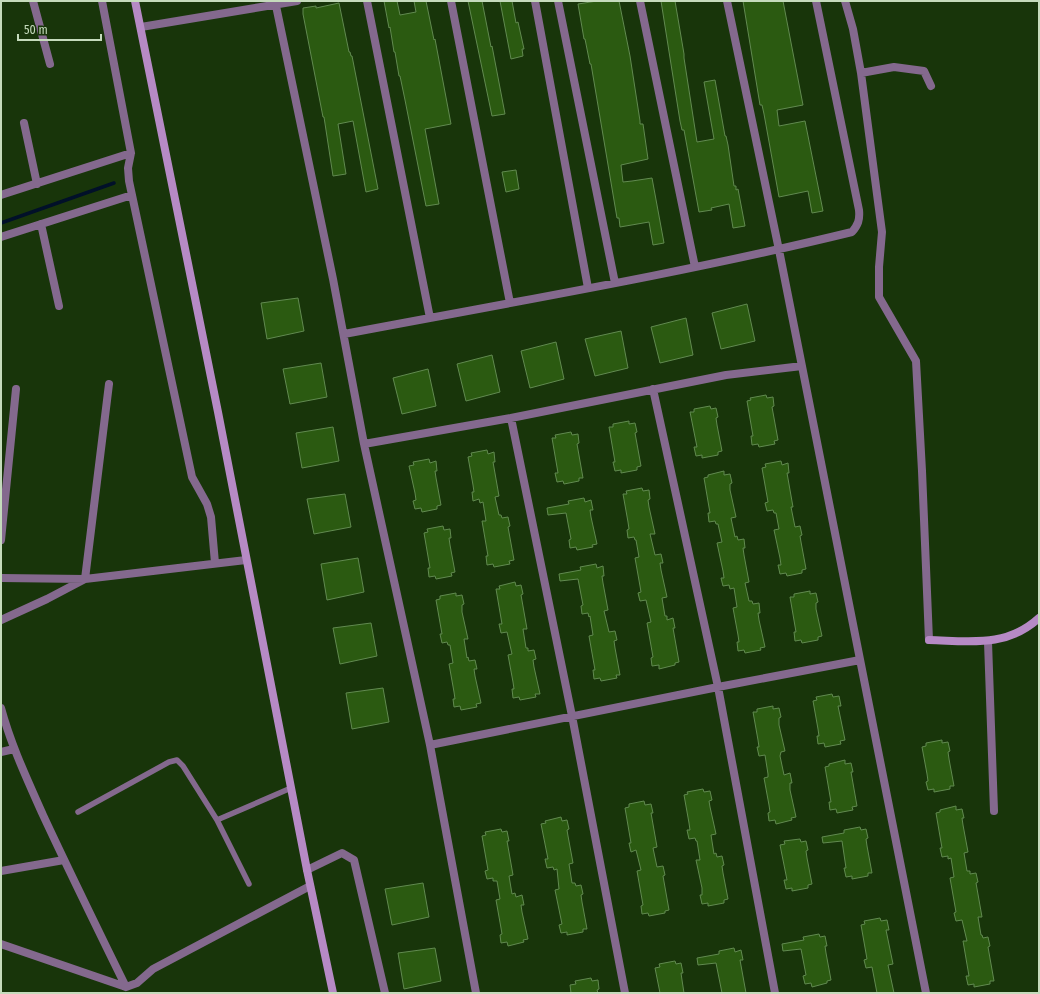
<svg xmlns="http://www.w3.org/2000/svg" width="1040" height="994" font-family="'Fira Sans Condensed',sans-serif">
  <rect width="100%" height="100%" fill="#18350a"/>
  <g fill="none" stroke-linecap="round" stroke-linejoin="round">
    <path stroke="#011029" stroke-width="3.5" d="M1 223 114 183"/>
  </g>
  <path fill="#2b5a11" stroke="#618a50" d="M384 1H397L400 15 416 12 414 1H426L434 40 435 39 451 124 425 129 439 204 426 206 405 100 400 76H399L395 52H394L390 27 389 28Z
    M468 1H482L491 47 492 46 505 114 492 116Z
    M500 1H512L516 23 518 22 524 49H522L523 56 511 59Z
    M597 1H619L630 56 640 121V124H643L648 159 621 165 623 182 632 181 652 178 664 243 653 245 649 222 620 227 619 218H617L591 64H590L585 39H584L578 4Z
    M661 1H675L684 54V58L697 142 714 139 704 82 715 80 725 136H726L728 145 734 186H736V190L738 189 745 226 733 228 729 204 711 208 712 210 699 212 684 130H682L680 121Z
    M743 1H783L803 105 777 110 779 126 805 121 823 211 812 213 808 191 779 197 764 114 762 105H760Z
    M339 3 349 52H350L351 56H352L378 189 366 192 353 121 338 124 346 174 333 176 324 117H323L303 14V8L316 6V8Z
    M516 170 519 189 506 192 502 172Z
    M298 298 304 331 267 339 261 303Z
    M747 304 755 341 721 349 712 313Z
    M686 318 693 355 660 363 651 327Z
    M621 331 628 368 595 376 585 339Z
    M556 342 564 379 530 388 521 351Z
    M492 355 500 392 466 401 457 364Z
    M321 363 327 397 290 404 283 369Z
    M428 369 436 406 402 414 393 378Z
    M766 395 767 398 773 397 774 406 772 407 778 440 774 441 775 444 759 447 758 444 752 445 751 436H753L747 401 751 400 750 398Z
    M710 406 711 409 716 408 718 417 716 418 717 425 722 451 718 452V455L702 458V455L696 456 694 447H697L690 412H694V409Z
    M629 421V424L635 423 637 432 635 433 641 466 637 467V470L621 473V470L615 471 613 462H615L609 427H613V424Z
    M333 427 339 461 302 468 296 433Z
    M571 432 572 435 578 434 579 443 577 444 583 478H579V481L564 484 563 481 557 482 555 473H558L552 438H556L555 435Z
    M487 450 488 454 494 452 495 462H493L499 496 495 497 499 515H501L502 518 508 517 510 526 508 527 514 560 509 561 510 564 494 567 493 564 487 565 486 556H488L482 521H486L483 502 480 503 479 499 473 501 472 492H474L473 485 468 457 472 456 471 453Z
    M429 459 430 463 436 461 437 471H435L436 478 441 505 437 506V509L422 512 421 508 415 509 413 501 416 500 415 493 409 466 414 465 413 462Z
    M781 461 782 465 788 463 789 473H787L793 507H791L795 527 800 526 802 535 800 536 801 542 806 569 802 570V573L787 576 786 573 780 574 778 565H781L780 558 774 530 779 529 776 513H774L773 510 767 511 765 503 768 502 762 468 766 467 765 464Z
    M724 471V475L730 474 732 483 730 484V490L736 517 731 518 735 537 737 536 738 540 744 539 745 548H743L744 555 749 582 745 583 749 601H752L753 604 759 603 760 613H758L759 620 765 647 760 648 761 650 745 653 744 650 738 651 737 642H739L738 635 733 608 737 607 734 588 730 589 729 585 723 586 721 578H724L723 571 717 543 722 542 718 524H716L715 521 709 522 708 513H710L704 478 708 477V475Z
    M642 488 643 491 649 490 650 499 648 500 649 507 655 534H650L655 555 661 554 663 563H660L661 570 667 597 662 598 665 616H667V620L673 618 675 628H673L679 662 675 663V665L659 669V665L652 666 651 658 653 657 647 623 651 622 646 600 640 601 638 593 641 592 640 586 635 558 639 557 636 540H635L634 537 628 538 627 530 629 529 628 522 623 494H627L626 491Z
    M345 494 351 527 314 534 307 499Z
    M584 498 585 502 591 500 593 510H590L591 517 597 544 592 545 593 547 577 550 576 547 570 548 569 540 571 539 566 513 548 515 547 508 569 504 568 501Z
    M443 526 444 530 450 529 451 538H449L450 545 455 572 451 573 452 576 436 579 435 576 429 577 428 568H430L424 533 428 532 427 529Z
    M358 558 364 592 327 600 321 564Z
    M596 564 597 568 603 566 604 576H602L603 583 608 610 604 611 609 632 615 631 617 640 614 641 615 648 620 675H616L617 678 601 681 600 678 594 679 593 670H595L589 636 593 635 590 616 589 617 588 613 582 614 581 606 583 605 578 579 560 581 559 574 581 570 580 567Z
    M515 582 516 586 521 585 523 594 521 595 527 629H523L526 648H528V651L534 650 536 659 533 660 534 667 540 694H535L536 697 520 700 519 697 513 698 512 689H514L513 682 508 655 512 654 507 632 501 633 499 624H502L496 589H500L499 586Z
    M810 591V594L816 593 818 602 816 603V609L822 636 818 637V640L802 643 801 640 795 641 794 632H796L790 597H794V594Z
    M456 593V596L462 595 464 604 462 605V612L468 639H464L467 658 468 657 469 661 475 660 477 669H474L475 676 481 703 476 704 477 707 461 710 460 706 454 707 453 699H455L454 692 449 664 453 663 450 645H448L447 642 442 643 440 634H442L436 600 440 599V596Z
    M371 623 377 656 340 664 333 628Z
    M383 688 389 722 352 729 346 693Z
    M832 694 833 697 839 696 841 706H838L845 740 840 741 841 744 825 747 824 743 818 744 817 736H819L818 729 813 701 817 700 816 697Z
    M773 706V709L779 708 781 717 779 718V725L785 751 781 752 780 756 784 775 790 773 792 783H790V790L796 817 791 818 792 820 776 824 775 820 769 821 768 813 770 812 769 805 764 778 768 777V774L765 755 759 756 757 747H759L758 740 753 712H757V709Z
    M942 740V743L948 742 950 751 948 752 949 759 954 786H950V789L934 792V789L928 790 926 782 928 781 927 774 922 747 926 746V743Z
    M845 760V764L851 763 853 772H851L857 806 852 807 853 810 837 813 836 809 830 810 829 802H831L825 767 829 766V764Z
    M703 789 704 792 710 791 712 800 709 801 710 807 716 834 711 835 714 854 716 853 717 857 722 856 724 865 722 866 723 873 728 899 724 900V903L708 906V903L702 904 700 895H702V888L696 860H700L697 841H696L695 838 689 839 687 830H690L689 823 684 795 688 794 687 792Z
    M644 801 645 805 651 804 653 813H651L657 847 653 848 657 867 663 866 665 875 663 876 669 910 665 911V913L649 916 648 913 642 914 641 906 643 905 637 871 641 870 636 850 631 852 629 843H631L625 808 629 807V804Z
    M956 806V810L962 809 964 818H962L963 825 968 852 964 853 967 871H970V874L976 873 978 882 976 883 982 917H978L981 935H982L983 938 988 937 990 946 988 947 994 981H990V984L974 987V984L968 985 966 976H969L963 941H967L962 920 956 921 954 913 956 912 950 878 954 877 951 858 948 859V856L942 857 940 848H942L936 813 940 812V810Z
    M561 817 562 821 567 820 569 829 567 830 568 836 573 863 569 864 572 883H575L576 886 581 885 583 894 581 895 582 902 587 929H583V932L567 935V932L561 933 559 925 562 924 555 890 559 889 557 869 554 870 553 867 547 868 545 859H548L541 824 546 823 545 821Z
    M860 827 861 830 866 829 868 838 866 839 867 846 872 873H868V876L852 879V876L846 877 844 868H846L842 841 823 843 822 837 844 833V830Z
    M501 829 502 832 507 831 509 841H507L513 875 509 876 512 894 515 893 516 897 522 895 524 905H521L522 912 528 939 523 940 524 942 508 946 507 942 501 943 500 935 502 934 501 928 496 900 500 899 497 881H493V878L487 879 485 871 488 870 482 836 486 835 485 832Z
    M800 839 801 842 806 841 808 850 806 851 807 858 812 884 808 885V888L792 891V888L786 889 784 880H787L780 845 785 844 784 841Z
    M423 883 429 917 392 925 385 889Z
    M880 918 881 921 887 920 889 930H886L893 964 888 965 894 993H877L872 967 866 968 864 960 867 959 861 925 865 924 864 921Z
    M819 934 820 937 825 936 827 946H825L826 953 831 980 827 981V983L812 987 811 983 805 984 803 976 806 975 801 949 783 951 782 944 804 940 803 937Z
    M435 948 441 981 404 989 398 953Z
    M734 948 735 952 741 950 743 960H740L746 993H722L716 963 698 965 697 958 719 954V951Z
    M675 961 676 964 681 963 683 973H681L682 980 684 993H660L655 968 660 967 659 964Z
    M591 978 592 981 598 980 599 989 597 990 598 993H571L570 985 576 984 575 981Z"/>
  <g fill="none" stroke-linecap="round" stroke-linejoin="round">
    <path stroke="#84698e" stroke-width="5.5" d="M78 812 169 762 177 760 183 766 217 820 291 788
      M217 820 249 884"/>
    <path stroke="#84698e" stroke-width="8" d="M33 1 50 64
      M102 1 131 153 128 168 129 181 192 477 207 504 211 517 215 563
      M275 1 333 279 364 444 430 745 476 993
      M367 1 430 318
      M451 1 510 303
      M535 1 588 288
      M558 1 615 283
      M640 1 695 267
      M727 1 779 250 926 993
      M845 1 853 29 861 73 882 232 879 267V297L916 361 922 471 929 640
      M141 27 297 1
      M861 73 894 67 924 71 931 86
      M24 123 37 184
      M1 195 131 153
      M41 224 59 306
      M1 237 132 195
      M344 334C513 302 684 273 852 232 858 225 860 220 859 210L816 1
      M653 389 718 687 775 993
      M511 418 572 716 625 993
      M364 444 511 418 726 375 802 366
      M1 540 16 389
      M1 578 85 579 246 560
      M1 620 47 599 85 579 109 384
      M988 642 994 811
      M1 708C11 745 27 779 43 815 70 873 98 930 126 987
      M430 745 718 687 860 660
      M1 752 14 749
      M307 870 342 853 354 860 385 993
      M1 871 64 860
      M1 944 126 987 137 983 153 969 310 886"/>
    <path stroke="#b68ac5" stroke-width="8" d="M135 1 218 412 307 870 333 993
      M929 640C970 641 1006 648 1039 618"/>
  </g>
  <rect width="1040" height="994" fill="none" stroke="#c5dbbc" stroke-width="4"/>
  <path d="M18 34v6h83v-6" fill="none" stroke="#c5dbbc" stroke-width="2"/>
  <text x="24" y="34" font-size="12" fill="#c5dbbc" stroke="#18350a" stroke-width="3" paint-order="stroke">50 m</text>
</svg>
